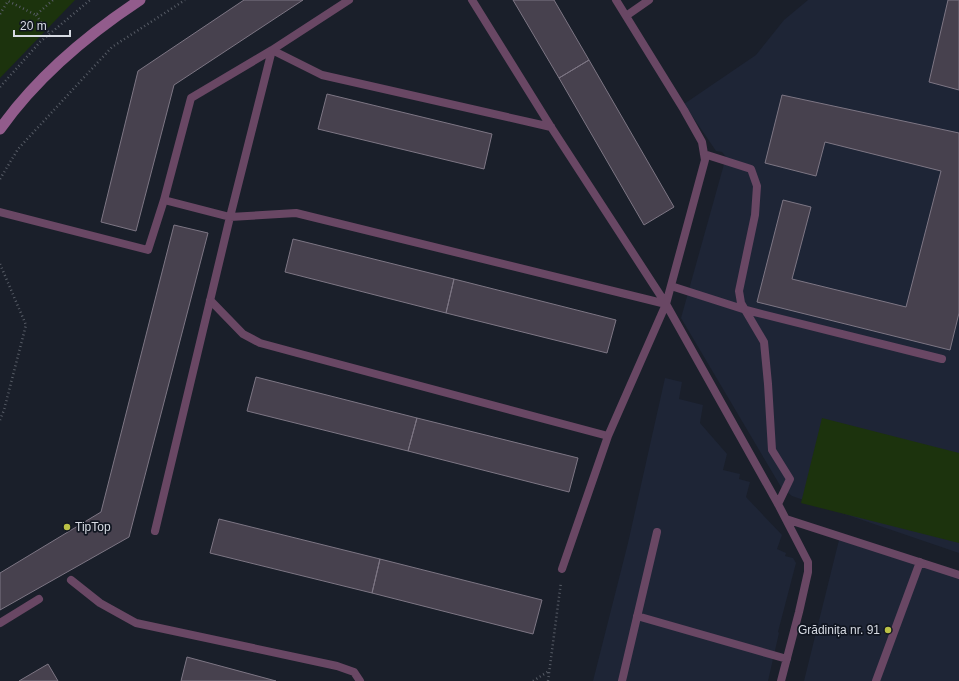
<svg xmlns="http://www.w3.org/2000/svg" width="959" height="681" font-family="Arial,sans-serif">
  <rect width="100%" height="100%" fill="#1a1f2a"/>
  <path fill="#1e2536" d="M808 0H959V553L792 496 781 487 681 318 726 157 722 152 716 151 684 104 756 55 784 20Z
    M665 378 682 382 679 399 703 405 700 423 727 454 723 470 740 474 739 479 750 482 746 497 782 535 777 549 786 553 785 556 793 558 796 563 778 632 779 633 768 681H593L628 543Z
    M839 540 959 578V681H804Z"/>
  <path fill="#1c330d" d="M0 0H75L0 78Z
    M822 418 959 453V543L801 503Z"/>
  <path fill="#47414e" stroke="#7d7684" d="M244 0H303L174 85 136 231 101 222 138 71Z
    M513 0H554L589 60 559 78Z
    M948 0H959V90L929 82Z
    M589 60 674 207 644 225 559 78Z
    M327 94 492 134 484 169 318 129Z
    M782 95 959 133V313L950 350 757 302 783 200 811 207 792 279 906 307 941 171 825 142 816 176 765 163Z
    M174 225 208 233 129 537 0 610V573L101 512Z
    M293 239 454 279 446 313 285 272Z
    M454 279 616 320 607 353 446 313Z
    M256 377 417 418 408 451 247 411Z
    M417 418 578 458 569 492 408 451Z
    M219 519 380 559 372 593 210 553Z
    M380 559 542 600 533 634 372 593Z
    M187 657 276 681H181Z
    M48 664 58 681H19Z"/>
  <g fill="none" stroke-linecap="round" stroke-linejoin="round">
    <path stroke="#585d67" stroke-width="2.5" stroke-dasharray="1 3" stroke-linecap="butt" d="M0 14 8 1 36 15 53 0
      M36 15 50 34
      M0 87 40 42 90 0
      M0 179 18 149 112 47 185 0
      M0 264 26 325 4 410 0 420
      M533 681 549 671
      M548 681 561 582"/>
    <path stroke="#694764" stroke-width="8" d="M472 0 551 127 666 304
      M616 0 684 110 702 142 705 160 666 304 778 504 808 562V572L799 612 781 681
      M626 16 649 0
      M704 154 751 169 757 186 755 215 739 291 741 303 764 342 768 384 772 450 790 479 778 504
      M164 200 191 98 272 50 322 75 551 127
      M0 212 148 250 164 200 230 217 296 213 666 304 608 436 562 569
      M671 286 746 310 942 359
      M210 300 243 334 260 343 297 353 608 436
      M786 519 959 575
      M155 531 230 217 272 50 349 0
      M71 580 100 603 136 623 337 666 354 672 360 681
      M637 616 787 659
      M0 623 39 599
      M622 681 657 532
      M876 681 920 562"/>
    <path stroke="#925c8c" stroke-width="11" d="M0 129C37 77 87 35 140 0"/>
  </g>
  <g fill="#bac045" stroke="#111621" stroke-width="1.5">
    <circle cx="67" cy="527" r="4"/>
    <circle cx="888" cy="630" r="4"/>
  </g>
  <g text-anchor="middle" dominant-baseline="central" stroke-width="3.5" stroke-linejoin="round" paint-order="stroke">
    <g font-size="12" fill="#d7dbe3" stroke="#111621" text-anchor="start">
      <text x="75" y="527">TipTop</text>
      <text x="880" y="630" text-anchor="end">Grădinița nr. 91</text>
    </g>
  </g>
  <path d="M14 30v6h56v-6" fill="none" stroke="#d7dbe3" stroke-width="2"/>
  <text x="20" y="30" font-size="12" fill="#d7dbe3" stroke="#111621" stroke-width="3" paint-order="stroke">20 m</text>
</svg>
